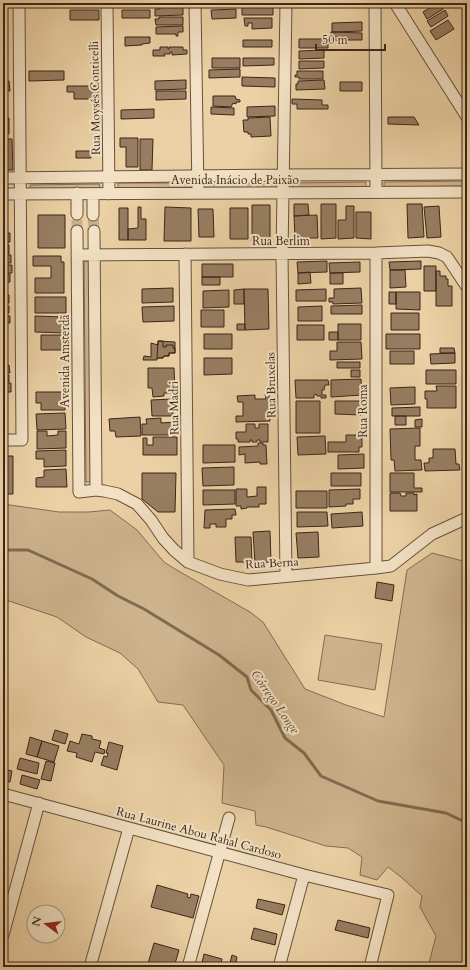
<svg xmlns="http://www.w3.org/2000/svg" width="470" height="970" font-family="Cardo,serif">
  <rect width="100%" height="100%" fill="#ebd1a5"/>
  <filter id="stains"><feTurbulence type="fractalNoise" baseFrequency=".005" numOctaves="4"/><feColorMatrix values="0 0 0 0 .2 0 0 0 0 .09 0 0 0 0 .02 0 0 0 .5 -.17"/></filter>
  <radialGradient id="worn" r=".72"><stop offset=".6" stop-color="#630" stop-opacity="0"/><stop offset="1" stop-color="#630" stop-opacity=".3"/></radialGradient>
  <path fill="#cdb48d" stroke="#846c53" d="M467 181V186L384 187V182Z
    M204 182 275 184 276 189 204 188Z
    M366 182V187L293 188V183Z
    M118 183H189V188L118 189Z
    M99 184 100 185 99 189 30 190V185Z
    M84 261H89L91 482H86Z
    M3 504 59 512H89L110 510 137 530 164 562 175 569 250 612 263 622 305 689 346 705 384 717 407 570 432 553 467 562V967H420L429 963 436 936 420 907 422 896 401 877 388 867 377 880 360 875 362 857 348 848 326 846 266 827 256 825 255 811 222 803 224 765 183 705 158 702 138 669 120 653 86 637 57 617 3 599Z
    M325 635 382 644 375 690 318 680Z"/>
  <g fill="none" stroke-linecap="round" stroke-linejoin="round">
    <path stroke="#826950" stroke-width="3" d="M3 550H28L92 579 118 596 144 609 219 655 247 677 251 690 271 710 285 738 304 753 321 776 378 801 446 813 467 823"/>
  </g>
  <path fill="#977e62" stroke="#3c2519" d="M437 3H439L443 9 427 19 423 12Z
    M160 7H183V15L155 16V9H160Z
    M242 7H273V15H242Z
    M236 9V18L212 19 211 10Z
    M70 10H99V20H70Z
    M122 10H150V18H122Z
    M445 10 448 16 431 27 427 21Z
    M159 17H183V25H156L155 19H159Z
    M244 18H272V28L252 29V23H248V26H245Z
    M448 20 454 29 436 40 430 31Z
    M362 22V31L332 32V23Z
    M183 26V32H178V36H176V34H156V27Z
    M331 32 362 33V40H331Z
    M125 37H150V43L142 44V45L125 46Z
    M299 39H328V48H299Z
    M243 40H272V47H243Z
    M160 47H168V49H169V47H183V50H187V54L172 55V52H170V54H164L165 56H153V50H160Z
    M324 50V58L299 59V51Z
    M212 58H240V68H212Z
    M243 58H274V65L243 66Z
    M299 61H324V68L299 69Z
    M240 69V77L209 78V70Z
    M29 71H64V80L29 81Z
    M297 71H323V79H299V77H295V75H297Z
    M242 77 275 78V87L242 86Z
    M186 80V89L155 90V81Z
    M324 80 325 89 296 90V84H298V81Z
    M3 81H9L10 91H3Z
    M340 82H362V91H340Z
    M67 86H98V99H74V92H67Z
    M156 91H186V99L156 100Z
    M213 96H235L236 99 240 100V102H236V104L233 103 231 107 213 106Z
    M292 99 322 100V105H328V109H297V104H292Z
    M275 106V116L247 117V107Z
    M211 107 234 108V115L211 114Z
    M154 109V118L121 119V110Z
    M270 117 271 136 251 137V134H248V132H244L243 120H248V118Z
    M388 117H414L419 125 388 124Z
    M3 118H9V134H3Z
    M120 138H138V167H126V147H120Z
    M3 139H12L13 170H3Z
    M140 139H153L152 170H140Z
    M76 151H91V158H76Z
    M294 204H308L309 215 294 216Z
    M321 204H336V238L321 239Z
    M407 204H422L424 237 408 238Z
    M252 205H270V241H252Z
    M346 206H354V238L338 239V220H346Z
    M439 206 441 237 427 238 424 207Z
    M138 207H141V219H146V240H128V229L138 228Z
    M165 207 191 208V241H164Z
    M119 208H128V240H119Z
    M230 208H248V239H230Z
    M198 209H213L214 237H199Z
    M356 212H371V239L356 238Z
    M38 215H65V248H38Z
    M317 215 318 238H295L294 216Z
    M3 233H10V242H3Z
    M3 245H9V254H3Z
    M3 255H11V263H3Z
    M33 256H61V262H64V293H35V278H51V266H33Z
    M327 261V272L298 273 297 262Z
    M421 261V269L390 270 389 262Z
    M360 262V272L330 273 329 263Z
    M202 264H233V277H202Z
    M3 265H12V273H3Z
    M424 266H436V291H424Z
    M390 270H405L406 287 390 288Z
    M436 271H440V276H446V279H448V286H452V306H436Z
    M310 272 311 283 298 284V273Z
    M330 273H343V284H330Z
    M3 274H10V282L3 283Z
    M202 277H220V285H202Z
    M173 288V302L142 303V289Z
    M361 288 362 303 333 304V302H329V298H334V289Z
    M244 289V304H234V290Z
    M244 289H268L269 329 245 330Z
    M326 289V301H296V290Z
    M229 290V307L203 308V291Z
    M389 292H396V304H389Z
    M396 292H420V310L396 309Z
    M3 295H9V303H3Z
    M35 297H66V313H35Z
    M362 305V314H331V306Z
    M3 306H9V313H3Z
    M174 306V321L143 322 142 307Z
    M322 306V321H298V307Z
    M201 310H224V327H201Z
    M391 313H419V330H391Z
    M3 316H10V323H3Z
    M35 316 65 317V333L35 332Z
    M237 324H245V330H237Z
    M338 324H361V340H338Z
    M297 325H324V340H297Z
    M329 332H338V340H329Z
    M204 334H232V349H204Z
    M386 334H420V349H386Z
    M41 335H65V350H41Z
    M158 341H163V347H166V345H173V348H175V353H169V356H164L163 358H157Z
    M158 341 175 342V353H169V356H164L163 358H157V360H143L144 356 151 357V343L158 345Z
    M337 342H361L362 359 330 360V351H337Z
    M440 348H454L455 353H440Z
    M390 351H414V364H390Z
    M455 353V363L431 364 430 354Z
    M204 358H232V374L204 375Z
    M337 362H360V368H337Z
    M9 365 10 373H3V366Z
    M148 368H174L175 393H164V396L153 397 152 388H148Z
    M351 370H360V377H351Z
    M426 370H456V384H426Z
    M3 375H9V382H3Z
    M361 379 362 395 331 397V380Z
    M295 380H328L329 385H325L324 390H322V395H326V398H321V396H317L316 394 314 395V398H296Z
    M3 383H11V392H3Z
    M436 386H456V408H427V399H425V391H437Z
    M415 387V404L391 405 390 388Z
    M36 392H65V410H41V403H36Z
    M265 394H269L270 421 236 422V416H243V402H238L237 396 255 395V399H266Z
    M172 399 173 416H152L151 400Z
    M296 401H320V433H296Z
    M335 401H362L361 415 335 414Z
    M420 407V416H392V408Z
    M65 413 66 429 37 430 36 414Z
    M395 416H406V425H395Z
    M140 417 141 436 116 437 115 431H110L109 419Z
    M161 418V423L175 422 176 435H142V424H147L146 419Z
    M422 419V427H415V420Z
    M246 424H255V428H259V424H268V442H260V440H257V442H252V440H250V442H238V439H236V432H246Z
    M420 428V446H415V460H421L422 470 395 471 394 460H391L390 429Z
    M37 431H47V436L58 435V431H66V448L37 449Z
    M346 435H362V447H359V452H328V442H346Z
    M325 436 326 454 298 455 297 437Z
    M153 437H177V455H143V438H147V445H153Z
    M258 443H263V445H266L267 464H260V462L245 463V454L239 455V447L258 446Z
    M203 445H235V462L203 463Z
    M433 449H455L456 464H459L460 470 425 471 424 463H429V458H433Z
    M66 450V466L44 467V459H36V451Z
    M364 454V468L338 469V455Z
    M5 456H13V494H5Z
    M234 467V485L203 486 202 468Z
    M66 469 67 487H36V478L44 477V470Z
    M142 473H176L175 512H158L142 499Z
    M331 473H361V486H331Z
    M390 473H414V488H422V492H390Z
    M257 487H266V504H259V507H247V508L241 509V506H236V489H247V497L257 496Z
    M360 489V499H353V504H346V506L329 507V490Z
    M203 490H235V504L203 505Z
    M296 491H327V508H296Z
    M390 493H400L401 496H406V493H414V495L417 494V511H390Z
    M235 509 236 515H232V519H226V527H216V524H210V528H204L205 510Z
    M297 512H327L328 526 297 527Z
    M362 512 363 526 332 528 331 514Z
    M270 531 271 562 255 563 253 532Z
    M318 532 319 557 298 558 296 533Z
    M235 537H251L252 562H236Z
    M377 582 394 585 392 601 375 598Z
    M55 730 68 734 65 744 52 740Z
    M82 734 92 736V739L101 741 99 748 105 750 104 754 95 752 92 762 76 757 77 753 67 751 70 741 79 744Z
    M30 737 42 741 37 757 26 754Z
    M42 741 59 746 54 762 37 757Z
    M109 742 123 746 117 770 101 765 104 756 107 757 108 753H106Z
    M20 758 39 763 37 774 17 769Z
    M46 761 55 763 51 781 41 779Z
    M3 769 12 771 10 782 3 780Z
    M22 775 40 780 37 789 20 784Z
    M157 885 188 894 187 897 190 898 191 894 199 896 193 918 151 907Z
    M258 899 285 905 282 915 256 908Z
    M338 920 370 928 368 938 335 930Z
    M254 928 277 934 275 945 251 939Z
    M154 943 179 950 174 967H147Z
    M204 954 222 959 220 967H201Z
    M232 955 237 957 235 967H229Z"/>
  <g fill="none" stroke-linecap="round" stroke-linejoin="round">
    <path stroke="#c8af89" stroke-width="11" stroke-dasharray="11 5.5" stroke-linecap="butt" d="M93 215 94 231
      M77 231V214"/>
    <defs>
      <path id="minor" d="M107 3 109 194
        M195 3 198 193
        M286 3 282 254 286 576
        M375 3 376 192
        M395 3 467 117
        M3 178 283 175 467 174
        M3 194 467 192
        M93 194V215
        M77 214V193
        M77 231 79 492 96 490 104 491 118 494 137 504 151 520 163 538 174 550 188 562 220 574 248 580 376 568 391 566 432 534 467 518
        M94 231 96 490
        M376 253V568
        M185 254 188 562
        M77 255 376 253 428 251 439 253 447 257 467 287
        M3 440H22L19 3
        M3 794 304 875 388 895 370 967
        M3 935 39 803
        M90 967 129 828
        M188 967 229 818
        M279 967 304 875"/>
    </defs>
    <use href="#minor" stroke="#68503c" stroke-width="13"/>
    <use href="#minor" stroke="#f2e1c4" stroke-width="11"/>
  </g>
  <g text-anchor="middle" dominant-baseline="central" stroke-width="4" stroke-linejoin="round" paint-order="stroke">
    <g font-size="12" fill="#3c2519" stroke="#f2e1c4">
      <text transform="translate(95 98) rotate(-91)">Rua Moysés Conticelli</text>
      <text x="235" y="180">Avenida Inácio de Paixão</text>
      <text x="281" y="241">Rua Berlim</text>
      <text transform="translate(65 361) rotate(-90)">Avenida Amsterdã</text>
      <text transform="translate(271 385) rotate(-91)">Rua Bruxelas</text>
      <text transform="translate(174 408) rotate(-91)">Rua Madri</text>
      <text transform="translate(363 411) rotate(-90)">Rua Roma</text>
      <text transform="translate(272 563) rotate(-3)">Rua Berna</text>
      <text transform="translate(199 833) rotate(15)">Rua Laurine Abou Rahal Cardoso</text>
    </g>
    <g font-size="13" font-style="italic" fill="#5f4735" stroke="#f2e1c4">
      <text transform="translate(275 702) rotate(55)">Córrego Longe</text>
    </g>
  </g>
  <rect width="470" height="970" fill="none" stroke="#ebd1a5" stroke-width="16"/>
  <rect x="4" y="4" width="462" height="962" fill="none" stroke="#3c2519" stroke-width="2"/>
  <rect x="8" y="8" width="454" height="954" fill="none" stroke="#3c2519"/>
  <g transform="translate(46 924) rotate(285)"><circle r="19" fill="#f2e1c4" stroke="#a99680"/>
  <path d="M0-3L7 15L0 10L-7 15Z" fill="#8f2418"/>
  <text y="-6" font-size="11" font-weight="bold" text-anchor="middle" fill="#3c2519">N</text>
  </g>
  <path d="M316 44v6h69v-6" fill="none" stroke="#3c2519" stroke-width="2"/>
  <text x="322" y="44" font-size="12" fill="#3c2519" stroke="#f2e1c4" stroke-width="3" paint-order="stroke">50 m</text>
  <rect width="100%" height="100%" filter="url(#stains)"/>
  <rect width="100%" height="100%" fill="url(#worn)"/>
</svg>
